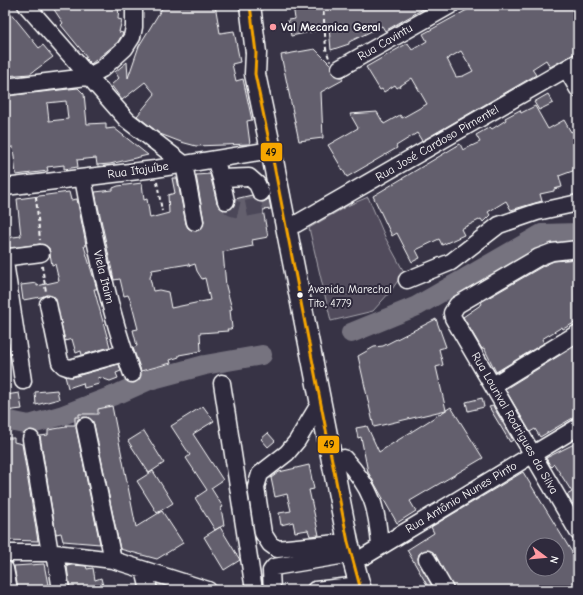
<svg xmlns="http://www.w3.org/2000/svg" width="583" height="595" font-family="'Comic Neue',sans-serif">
  <rect width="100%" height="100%" fill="#373345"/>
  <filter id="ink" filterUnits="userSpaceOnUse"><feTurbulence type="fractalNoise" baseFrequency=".025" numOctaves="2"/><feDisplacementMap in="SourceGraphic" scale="8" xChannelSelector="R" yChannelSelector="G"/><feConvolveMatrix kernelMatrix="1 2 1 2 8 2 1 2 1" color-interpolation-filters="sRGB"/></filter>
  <g filter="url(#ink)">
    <path fill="#514c5c" stroke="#a8a6ae" d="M368 197 386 239 404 272 390 292 373 311 331 321 309 228 347 206Z"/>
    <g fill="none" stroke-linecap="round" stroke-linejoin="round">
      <path stroke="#76737f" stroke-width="20" d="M351 333 417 306 542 234 578 233
        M5 420 29 425 63 415 120 393 149 380 205 365 262 355"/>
    </g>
    <path fill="#635f6d" stroke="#fff" fill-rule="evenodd" d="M51 5H119L118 19 122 20 119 32 123 33 118 42 91 64 85 58 87 57 61 25 63 23Z
      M164 5H215L220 33 234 31 240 62 232 64 236 81 243 79 252 120 247 121 250 144 196 146 181 142 160 134 137 116 155 94 145 82 122 100 111 85 119 78 115 72 127 62 128 78 139 46Z
      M293 5H430L385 31 382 26 349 42V44L331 50 329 28 291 36 288 20 295 19Z
      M476 5H578V52L550 67 546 60 532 69 536 75 422 141 417 133 396 146 397 148 347 177 328 145 358 128 350 114 377 112 384 124 400 115 402 118 427 104 412 78 397 88 395 85 384 92 382 89 380 90 366 67 408 43 412 50 427 41 423 34ZM461 51 473 71 463 76 456 77 447 59Z
      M5 6 39 48 43 45 53 57 30 74 5 76Z
      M315 49 331 65 332 73 336 76 341 77 343 80 321 92 323 138 299 141 281 55Z
      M78 88 84 94 87 124 106 123V129L114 128 148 155 110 164 97 165 96 158 77 160 78 167 64 169V165L47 167 48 171 16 175 13 147 5 148V96ZM66 101 68 119 49 121 47 103Z
      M548 94 553 103 539 110 534 102Z
      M535 106 548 129 564 120 571 132 578 128V169L559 176 562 187 554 189V191L540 194 542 201 511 210 506 201 488 212 490 215 483 222 481 219 461 229 464 235 442 245 439 239 416 250 420 258 412 262 397 233 392 236 373 196 460 144 463 150 480 142 476 135 490 127 492 129 506 120 505 118 520 110 521 113Z
      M210 174 217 203 223 210 232 208 235 204V199L252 195 255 200 260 202 269 199 271 209 263 210 268 237 252 240 253 246 223 252 226 286 232 309 230 310 232 328 231 329H227L228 331 200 333 201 351 179 355V357L170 360 171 363 141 371 133 348 137 346 133 330 138 329 131 302 128 295 124 296 120 279 114 280 95 192 113 190V188L118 186 142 183 144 200 147 199 150 218 169 213 168 195 175 193 172 178H177L186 224 188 228 196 231 201 229 204 221 196 175ZM189 264V266L195 264 197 271 202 279 205 278 210 300 171 308 168 292 159 290 153 291 150 278 152 270Z
      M69 192 71 200 77 199 85 239 86 246H84L97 289H94L110 347 82 355 81 351 76 353 72 339 65 341 55 297 46 295 41 297 23 300 21 285 37 283V286L59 281 55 264 52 265 49 248 40 244 5 249V238L21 236 17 199Z
      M578 259V321L563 329 562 327 542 339 544 343 496 372 484 348 482 349 463 317 482 304 481 302 543 266 554 261Z
      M436 319 446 347 439 349 443 365 436 367 446 410 374 427 358 356 374 347 383 346Z
      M578 344V415L540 437 535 429 530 432 505 389Z
      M119 364 121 371 116 373 118 378 110 381 98 377 99 384 84 388 83 383 68 388 65 376 73 377Z
      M57 390 59 399 36 405 35 392Z
      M19 393 22 409 5 411 6 395Z
      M482 398 484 407 468 411 466 402Z
      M112 406 136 527 162 511 183 543 157 559 120 549 94 424 88 417 78 419 76 428 100 544 63 541 61 533 56 534 40 436 48 435V430L66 427V425H75V417H79V414H98V409Z
      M203 406 214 421 193 434 223 480 211 488 223 507 221 508 224 525 215 530 195 498 207 490 186 458 190 455 171 426Z
      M493 406 513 440 510 442 489 407Z
      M451 407 483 458 410 501 416 511 397 523 368 472 361 437 358 438 356 428 367 426 379 452Z
      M144 431 164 463 149 473 128 441Z
      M268 433 275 441 268 447 261 439Z
      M5 438H14V442L22 444 38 541 5 540Z
      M578 442V502L577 501 572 504 567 495 572 492 554 464 551 467 546 458Z
      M309 465 314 489 309 490 319 535 310 536 308 530 295 532 293 522 281 525 279 513 291 511 287 494 275 497 271 478 279 472Z
      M153 471 173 503 157 513 137 481Z
      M523 472 573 554 578 551V585L570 590H454L435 554 427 550 419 554 418 559 434 590H430L407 550 434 533 431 527ZM533 545H557V569H533Z
      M220 527 240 560 224 570 204 537Z
      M44 564 49 590H18L14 566Z
      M72 565 86 566 87 569 93 568 95 580 101 578 104 590H70L67 566Z"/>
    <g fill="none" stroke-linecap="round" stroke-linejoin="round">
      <path stroke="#4b4758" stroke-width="16" stroke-dasharray="16 8" stroke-linecap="butt" d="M226 201 232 208 240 210 270 204"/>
      <defs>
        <path id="minor" d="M26 5 127 120 184 164
          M340 68 451 5
          M567 70 578 89
          M5 87 87 77 102 69 125 48 132 37 134 27V5
          M215 159 221 178 249 177 257 184 261 193
          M184 164 195 222
          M83 178C95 244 109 310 132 374
          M221 178 226 201
          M5 187 155 169 271 150
          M296 224 578 62
          M578 249 552 252 539 257 457 305 452 313 453 318 578 532
          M407 280 451 262 499 225 537 212 578 203
          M48 304 60 362 64 366 70 368 124 353
          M23 381 5 262 10 257 41 253
          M222 383 254 590
          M493 385 578 333
          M320 403 297 441 287 453 260 474 256 487 263 533 270 544 277 549 348 542
          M85 426 113 560
          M31 439 50 553
          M344 458C372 489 377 506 380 546
          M5 553H55L113 560 208 590
          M55 553 61 590
          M365 556 578 427
          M427 559 445 590
          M5 569 9 590
          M144 570 149 590
          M272 590 271 571 274 567 352 554
          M315 590 360 585"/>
        <path id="major" d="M250 5 256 53 255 74 271 150 348 542 361 590"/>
      </defs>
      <use href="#minor" stroke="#fff" stroke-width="19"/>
      <use href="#major" stroke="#fff" stroke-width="23"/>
      <path stroke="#fff" stroke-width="2" stroke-dasharray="4 3" stroke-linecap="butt" d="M323 5 326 49 330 61
        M157 182 162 211
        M36 197 40 240
        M42 266 46 292"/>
      <use href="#minor" stroke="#2f2a3d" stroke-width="16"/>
      <use href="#major" stroke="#2f2a3d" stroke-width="20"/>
      <defs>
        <path id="bus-1" d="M250 5 256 53 255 74 271 150 348 542 361 590"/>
      </defs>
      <use href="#bus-1" stroke="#2f2a3d" stroke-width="6"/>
      <use href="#bus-1" stroke="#f7a600" stroke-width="3"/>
    </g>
  </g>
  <circle fill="#ff9aa2" stroke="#2f2a3d" stroke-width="1.5" cx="273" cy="27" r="4"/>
  <circle fill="#fff" stroke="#2f2a3d" stroke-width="1.5" cx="300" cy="295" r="3.5"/>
  <g text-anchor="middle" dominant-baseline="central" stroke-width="4" stroke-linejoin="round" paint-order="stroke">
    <g font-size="11" fill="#fff" stroke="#2f2a3d" text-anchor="start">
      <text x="308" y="289">Avenida Marechal<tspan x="308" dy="14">Tito, 4779</tspan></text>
    </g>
    <g font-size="12" font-weight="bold" fill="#fff" stroke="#2f2a3d" text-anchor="start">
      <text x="281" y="27">Val Mecanica Geral</text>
    </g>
    <g font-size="12" fill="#fff" stroke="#2f2a3d">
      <text transform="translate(385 42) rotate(-30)">Rua Cavintu</text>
      <text transform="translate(437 143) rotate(-30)">Rua José Cardoso Pimentel</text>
      <text transform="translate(138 170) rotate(-8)">Rua Itajuíbe</text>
      <text transform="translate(104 277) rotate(76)">Viela Itaim</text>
      <text transform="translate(515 423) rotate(60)">Rua Lourival Rodrigues da Silva</text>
      <text transform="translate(461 497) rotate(-31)">Rua Antônio Nunes Pinto</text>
    </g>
  </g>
  <g stroke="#2f2a3d" stroke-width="1.5">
    <rect x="260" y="142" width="23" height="20" rx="4" fill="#f7a600"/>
    <rect x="317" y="435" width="23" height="19" rx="4" fill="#f7a600"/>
  </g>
  <g font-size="11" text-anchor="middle" font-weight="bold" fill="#111">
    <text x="271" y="156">49</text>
    <text x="329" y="448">49</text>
  </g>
  <rect width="583" height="595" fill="none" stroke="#2f2a3d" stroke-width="20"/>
  <rect x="10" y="10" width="563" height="575" fill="none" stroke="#fff" stroke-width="1.5" filter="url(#ink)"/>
  <g transform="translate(545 557) rotate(106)"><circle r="19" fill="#2f2a3d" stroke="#827f8b"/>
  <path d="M0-3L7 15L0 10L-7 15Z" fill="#ff9aa2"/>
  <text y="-6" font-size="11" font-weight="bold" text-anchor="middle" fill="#ffffff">N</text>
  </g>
</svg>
